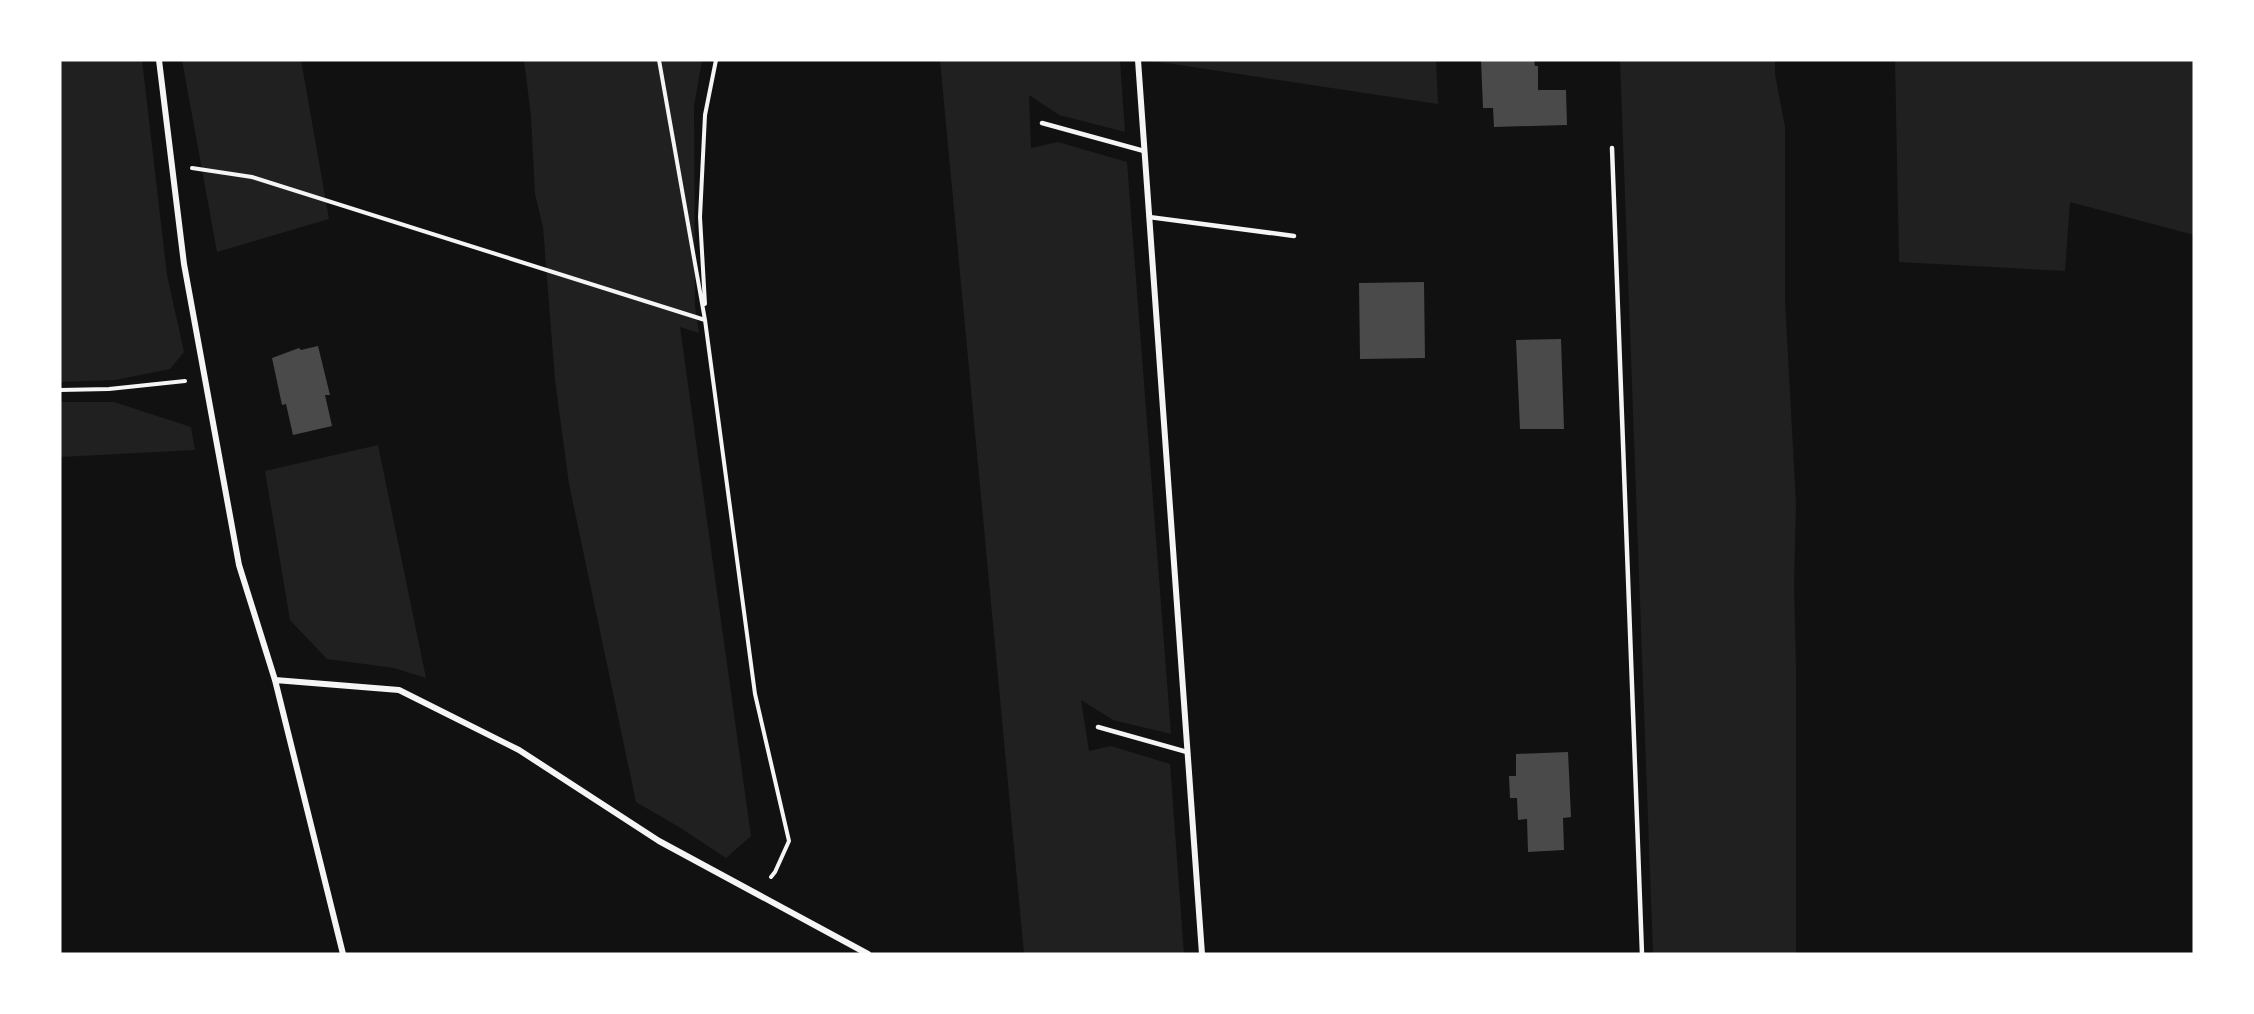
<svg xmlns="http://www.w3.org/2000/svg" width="2254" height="1014" font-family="'Public Sans',sans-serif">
  <rect width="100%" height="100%" fill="#111"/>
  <path fill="#202020" d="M60 60H142L167 275 184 352 170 369 115 380 60 382Z
    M182 60H301L329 219 217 252Z
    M524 60H702L694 107 695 306 699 333 680 327 751 836 726 858 679 827 636 802 569 484 555 380 543 227 535 194 531 116Z
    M940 60H1120L1125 132 1059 115 1029 95 1031 148 1058 142 1127 162 1171 734 1113 720 1081 700 1089 751 1111 746 1170 764 1184 954H1024Z
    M1153 60H1436L1438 104 1153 61Z
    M1620 60H1775V74L1785 127V301L1796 504 1794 585 1796 669V954H1653Z
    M1895 60H2194V235L2070 202 2065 271 1899 262Z
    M60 402H114L191 427 195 450 60 457Z
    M378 445 426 678 394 668 327 659 290 620 265 471Z"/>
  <path fill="#4a4a4a" d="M1481 60H1534L1535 66H1538V90H1566L1567 125 1494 127 1493 108H1483Z
    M1424 282 1425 358 1360 359 1359 283Z
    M1561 339 1564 429H1520L1516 340Z
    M318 346 330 395H325L332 426 293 435 286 404 282 405 272 358 299 348 301 350Z
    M1568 752 1571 817 1563 818 1564 850 1528 852 1527 819 1518 820 1517 798H1510L1509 776H1516V754Z"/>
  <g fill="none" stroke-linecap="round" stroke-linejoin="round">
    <path stroke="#f5f5f5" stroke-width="4" d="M659 60 705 320 755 694 789 841 775 872 771 877
      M192 168 252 177 705 320
      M705 304 700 217 705 115 716 60
      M60 390 109 389 185 381"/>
    <path stroke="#f5f5f5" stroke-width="4.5" d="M1042 123 1144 151
      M1612 148 1642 954
      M1149 217 1294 236
      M1098 727 1187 752"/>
    <path stroke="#f5f5f5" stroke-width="6" d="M159 60 184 264 239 565 275 680 343 954
      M1138 60 1202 954
      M275 680 399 690 519 750 659 841 868 954"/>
  </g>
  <rect width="2254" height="1014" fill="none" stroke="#ffffff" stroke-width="123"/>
</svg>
